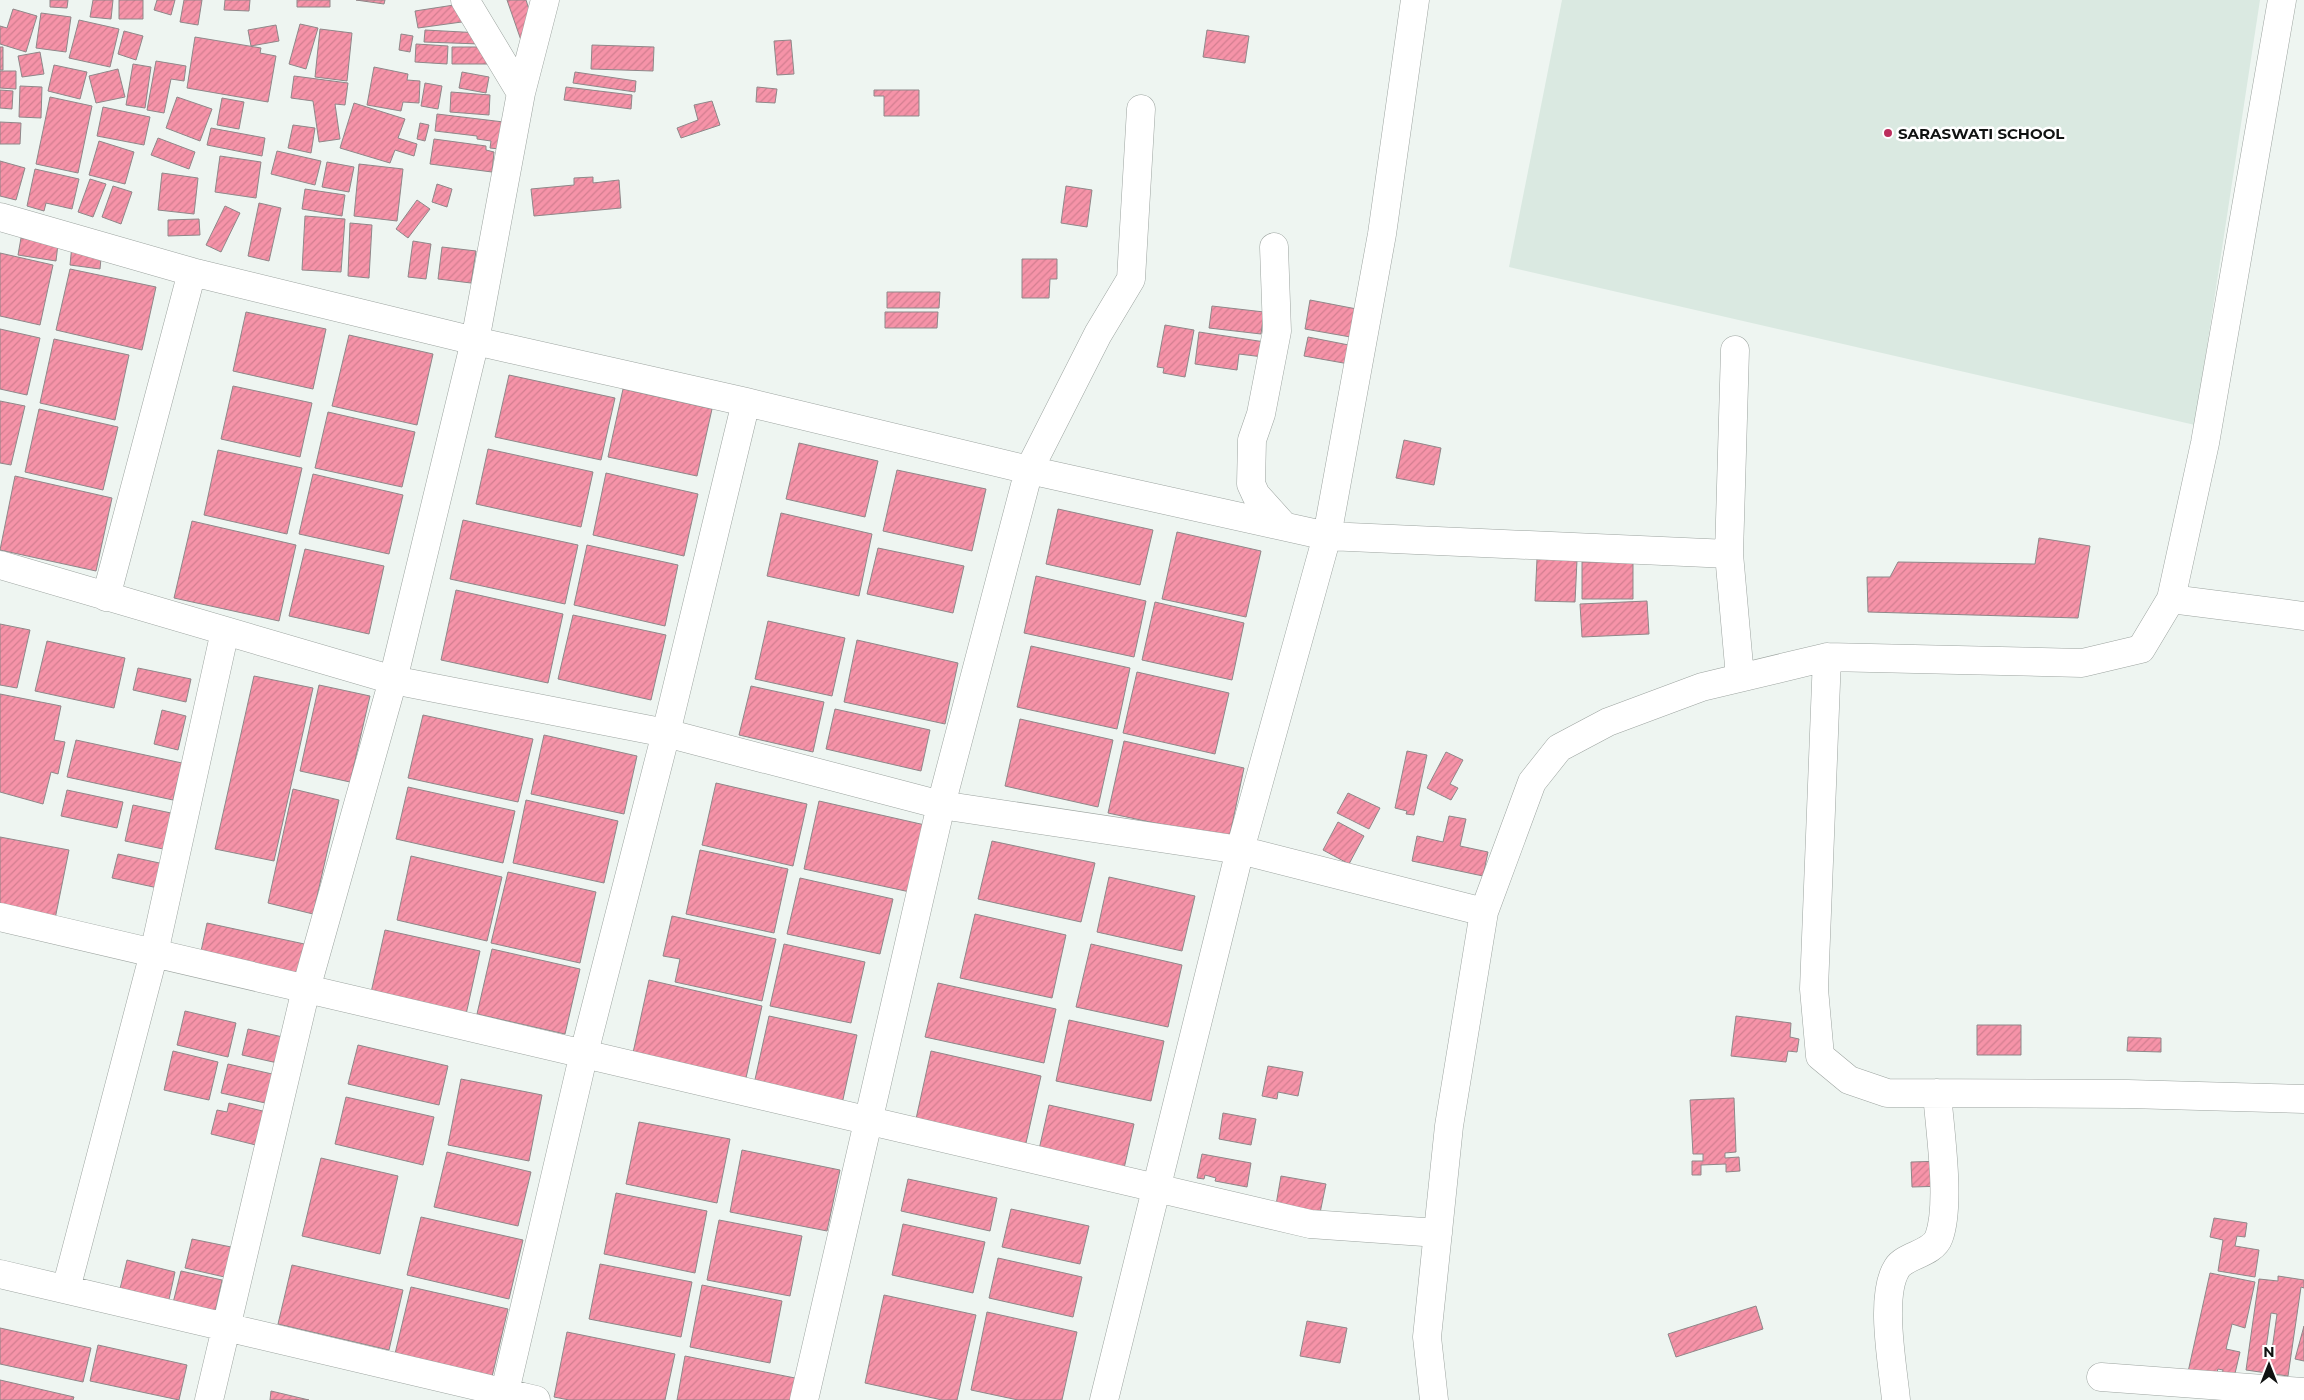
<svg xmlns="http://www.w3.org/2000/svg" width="2304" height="1400" font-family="Montserrat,sans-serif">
  <defs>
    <pattern id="building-hatch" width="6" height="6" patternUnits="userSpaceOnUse" patternTransform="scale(1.25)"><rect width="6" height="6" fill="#f693a8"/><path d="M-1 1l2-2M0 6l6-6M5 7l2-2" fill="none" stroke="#d27e90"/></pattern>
  </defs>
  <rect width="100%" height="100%" fill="#eef5f1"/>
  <path fill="#dae9e1" d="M1562 0H2260L2195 425 1509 267Z"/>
  <path fill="url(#building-hatch)" stroke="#8f8789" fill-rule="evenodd" d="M50 0H68L67 8 50 7Z
    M93 0H113L111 19 90 17Z
    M119 0H143V19H119Z
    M157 0H175L171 15 154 10Z
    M184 0H202L198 25 180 22Z
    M225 0H250L249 11 224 10Z
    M297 0H330V7H297Z
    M356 0H385L384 4Z
    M507 0H526L539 41 523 46Z
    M467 3 469 21 418 28 415 11Z
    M13 9 37 16 26 52 0 44V26L7 28Z
    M41 13 71 17 66 52 36 48Z
    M79 20 119 29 110 67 69 58Z
    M300 24 318 28 306 69 289 64Z
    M276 25 279 41 251 46 248 30Z
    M320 29 352 33 347 81 315 77Z
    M425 30 481 33 480 44 424 42Z
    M1207 30 1249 36 1245 63 1203 57Z
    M124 31 143 36 136 60 118 54Z
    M401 34 413 36 410 52 399 50Z
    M195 37 261 48 260 53 276 56 268 102 187 88Z
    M791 40 794 74 777 75 774 41Z
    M416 44 448 46 447 64 415 62Z
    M592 45 654 47 653 71 591 69Z
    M0 47H3V70H0Z
    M452 47H495V64H452Z
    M40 52 44 74 22 77 18 56Z
    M156 61 186 66 184 81 171 79 164 113 147 110Z
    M133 64 151 67 145 108 126 105Z
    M54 65 87 72 80 99 48 91Z
    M374 67 408 74 407 80 420 81 419 103 403 102 401 111 367 105Z
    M118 69 125 97 96 103 89 76Z
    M0 71H16V89L0 88Z
    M462 72 489 77 486 93 459 88Z
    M575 72 636 81 635 92 573 83Z
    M294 76 348 83 345 105 335 104 340 139 319 142 313 101 291 98Z
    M425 83 442 86 438 109 421 106Z
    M20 86 42 87 41 118 19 117Z
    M566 87 632 95 631 109 564 100Z
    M757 87 777 89 775 103 756 102Z
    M0 90 13 91 12 109 0 108Z
    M874 90H919V116H884V96H874Z
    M451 92 490 95 489 115 450 112Z
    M50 97 92 106 78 173 36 164Z
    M177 97 212 109 200 141 166 128Z
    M222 98 244 102 239 129 217 125Z
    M712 101 720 125 681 138 677 128 698 120 694 105Z
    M354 103 405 119 398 138 417 144 414 156 395 150 390 163 340 148Z
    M103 107 150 117 144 145 97 136Z
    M437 114 512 123 509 150 490 148 491 141 477 139V136L435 131Z
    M0 122 21 123 20 144H0Z
    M420 123 429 125 425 141 417 139Z
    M293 125 315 128 311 153 288 148Z
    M211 128 265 138 262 156 207 145Z
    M158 138 195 152 189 169 151 155Z
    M434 139 486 146V150L494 152 492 172 430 164Z
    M99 141 134 152 125 184 89 175Z
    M277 151 321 161 315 185 271 174Z
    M220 156 261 162 256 198 215 192Z
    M0 161 25 168 16 200 0 196Z
    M327 162 354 167 349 192 322 187Z
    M359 164 403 169 397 221 354 216Z
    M35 169 79 179 72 209 46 203 44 211 27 206Z
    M162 173 198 178 194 214 158 210Z
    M593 177V183L619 180 621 208 534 216 531 189 574 185V178Z
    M90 179 106 184 93 217 78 212Z
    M437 184 452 189 447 207 432 202Z
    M113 186 132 192 121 224 102 217Z
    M1066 186 1092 190 1087 227 1061 223Z
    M305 189 345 195 342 216 302 209Z
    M417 200 430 209 408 238 396 229Z
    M259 203 281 208 269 261 248 256Z
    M225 206 240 213 221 252 206 245Z
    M305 216 345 219 341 272 302 270Z
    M199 219 200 235 168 236V220Z
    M350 223 372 225 369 278 348 276Z
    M21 238 58 244 56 261 18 255Z
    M413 241 431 244 426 279 408 277Z
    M72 245 102 248 100 269 70 265Z
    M442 247 476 251 471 283 438 279Z
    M0 253 53 265 40 325 0 316Z
    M1022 259H1057V279H1050L1049 298H1022Z
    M70 269 156 287 142 350 56 330Z
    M887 292H940L939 308H887Z
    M1310 300 1367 311 1362 339 1305 329Z
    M1212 306 1264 312 1261 334 1209 328Z
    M246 312 326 329 313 389 233 371Z
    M885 312H938L937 328H885Z
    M1165 325 1194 330 1185 377 1163 373 1164 368 1157 367Z
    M0 329 40 338 27 395 0 389Z
    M1199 332 1265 342 1263 357 1239 354 1237 370 1195 364Z
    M349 335 433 354 417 425 332 406Z
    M1308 337 1369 349 1366 367 1304 356Z
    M54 339 129 355 115 420 40 403Z
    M509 375 615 398 601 460 495 437Z
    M233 386 312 403 300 457 221 439Z
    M623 389 712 409 697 476 608 457Z
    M0 401 25 406 11 465 0 463Z
    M39 409 118 427 103 490 25 472Z
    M328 412 415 432 402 487 315 468Z
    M1404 440 1441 448 1434 485 1396 478Z
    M799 443 878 461 865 517 786 499Z
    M488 449 593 472 581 527 476 504Z
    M218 450 302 468 287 534 204 515Z
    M897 470 986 489 972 551 883 531Z
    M606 473 698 494 684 556 593 535Z
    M313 474 403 495 389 554 299 534Z
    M15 476 112 498 96 571 0 550Z
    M1058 509 1153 530 1140 585 1046 564Z
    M781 513 872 534 859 596 767 576Z
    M463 520 578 545 565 604 450 579Z
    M192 521 296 545 279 621 174 598Z
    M1177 532 1261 551 1246 617 1162 599Z
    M2039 538 2090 546 2078 618 1868 612 1867 577H1890L1898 562 2035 564Z
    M587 545 678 565 665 626 574 605Z
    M878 548 964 566 953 613 867 594Z
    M305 549 384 566 369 634 289 616Z
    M1537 559 1577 560 1575 602 1535 601Z
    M1582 562H1633V599H1582Z
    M1036 576 1146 601 1134 657 1024 633Z
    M456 590 563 614 548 683 441 660Z
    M1647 601 1649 634 1582 637 1580 604Z
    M1155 602 1244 623 1232 680 1142 660Z
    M573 615 666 635 651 700 558 679Z
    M768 621 845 638 832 696 755 679Z
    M0 624 30 630 17 688 0 685Z
    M857 640 958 663 945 724 844 702Z
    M47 641 125 658 114 708 35 691Z
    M1031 646 1130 668 1117 729 1017 707Z
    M138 668 191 679 186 702 133 690Z
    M1137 672 1229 693 1215 754 1123 733Z
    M254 676 313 688 274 861 215 849Z
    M319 685 370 696 350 782 300 771Z
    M751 686 824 702 813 752 739 735Z
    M0 694 61 706 54 740 65 742 58 774 51 772 43 804 0 792Z
    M835 709 930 730 921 771 826 749Z
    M162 710 186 716 178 750 154 744Z
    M423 715 533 739 518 802 408 778Z
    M1020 719 1113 740 1098 807 1005 786Z
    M544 735 637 756 624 814 531 794Z
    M76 740 182 763 173 800 67 777Z
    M1124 741 1244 768 1229 839 1108 813Z
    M1407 751 1427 755 1414 815 1406 814 1407 811 1395 808Z
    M1446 752 1463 760 1450 784 1458 788 1451 800 1427 788Z
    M716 783 807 804 793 866 702 845Z
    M408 787 515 811 503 863 396 839Z
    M293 789 339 800 313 914 268 903Z
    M67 790 123 802 117 828 61 816Z
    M1348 793 1380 808 1369 829 1337 813Z
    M526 800 618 821 604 883 513 863Z
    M819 801 925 825 910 892 804 869Z
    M133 805 171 813 163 849 125 841Z
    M1449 816 1466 819 1460 846 1488 852 1483 876 1412 861 1417 836 1443 842Z
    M1338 822 1364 836 1349 864 1323 850Z
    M0 837 69 850 55 919 0 908Z
    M992 841 1095 863 1081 922 978 899Z
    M700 850 788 869 774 933 686 914Z
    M118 854 164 864 158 888 112 878Z
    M411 856 502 877 487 941 397 920Z
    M508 872 596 892 580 963 491 943Z
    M1109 877 1195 896 1182 951 1097 932Z
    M800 878 893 899 880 954 787 934Z
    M975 914 1066 935 1052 998 960 978Z
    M672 916 776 939 762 1001 675 982 680 959 663 956Z
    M207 923 309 945 301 979 200 956Z
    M385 930 480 951 465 1019 370 997Z
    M784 944 865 962 851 1023 770 1006Z
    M1091 944 1182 965 1168 1027 1076 1007Z
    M492 949 580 969 565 1034 477 1014Z
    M649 980 762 1006 744 1087 631 1062Z
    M938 983 1056 1009 1044 1063 925 1037Z
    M185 1011 236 1023 228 1057 177 1045Z
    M769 1016 857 1035 842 1104 754 1084Z
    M1736 1016 1791 1023 1790 1037 1799 1039 1797 1052 1788 1051 1786 1062 1731 1056Z
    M1069 1020 1164 1041 1151 1101 1056 1081Z
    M1977 1025H2021V1055H1977Z
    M248 1029 287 1038 282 1064 242 1055Z
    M2128 1037 2161 1038V1052L2127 1051Z
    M358 1045 448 1066 439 1105 348 1084Z
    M173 1051 218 1062 209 1100 164 1090Z
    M931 1051 1041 1076 1024 1152 914 1128Z
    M228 1064 281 1076 274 1105 221 1093Z
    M1268 1066 1303 1072 1298 1096 1278 1092 1277 1099 1262 1096Z
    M461 1079 542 1095 529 1161 448 1145Z
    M346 1097 434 1117 423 1165 335 1144Z
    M1734 1098 1736 1152 1725 1153V1158L1739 1157 1740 1171 1726 1172V1164L1701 1165V1175H1692V1161H1703V1154H1693L1690 1100Z
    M229 1103 271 1113 264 1147 211 1134 217 1110 227 1112Z
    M1049 1105 1134 1124 1123 1173 1038 1154Z
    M1223 1113 1256 1119 1251 1145 1219 1139Z
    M639 1122 730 1139 717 1203 626 1184Z
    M742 1150 840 1170 827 1231 730 1212Z
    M447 1152 531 1172 518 1226 434 1207Z
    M1202 1154 1251 1163 1247 1187 1215 1181 1216 1178 1205 1175 1204 1179 1197 1178Z
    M321 1158 398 1176 380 1254 302 1236Z
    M1945 1161 1946 1186 1912 1187 1911 1162Z
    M1281 1176 1326 1184 1320 1213 1276 1205Z
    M908 1179 997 1198 990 1231 901 1211Z
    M616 1193 707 1211 695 1273 604 1254Z
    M1011 1209 1089 1226 1080 1264 1002 1247Z
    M421 1217 523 1240 509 1299 407 1275Z
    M2214 1218 2247 1223 2245 1237 2237 1236 2235 1246 2259 1250 2255 1277 2218 1271 2223 1240 2210 1237Z
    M719 1220 802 1236 790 1296 707 1280Z
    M903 1224 985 1242 973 1293 892 1275Z
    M192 1239 236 1248 229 1278 185 1268Z
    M998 1258 1082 1277 1073 1317 989 1298Z
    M127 1260 175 1272 168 1304 119 1293Z
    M600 1264 692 1282 681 1337 589 1319Z
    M292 1265 403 1290 389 1350 278 1324Z
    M181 1271 222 1280 214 1317 172 1307Z
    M2210 1273 2255 1282 2245 1328 2232 1324 2226 1349 2240 1352 2233 1382 2221 1379 2223 1370 2218 1369 2215 1378 2188 1372Z
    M2278 1276 2304 1280V1288L2301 1287 2288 1376 2246 1370 2259 1279 2278 1281ZM2271 1313 2277 1314 2271 1357 2265 1356Z
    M702 1285 782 1301 770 1363 690 1347Z
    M411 1287 508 1309 491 1381 394 1358Z
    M884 1295 976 1315 957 1400H942L865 1383Z
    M1756 1306 1763 1329 1676 1357 1668 1334Z
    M987 1312 1077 1332 1062 1400H1018L971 1390Z
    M1307 1321 1347 1328 1340 1363 1300 1356Z
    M2304 1326V1361L2295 1359Z
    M0 1328 91 1348 83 1382 0 1364Z
    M567 1332 675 1354 665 1400H569L554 1397Z
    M98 1345 187 1365 179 1400 90 1381Z
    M685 1356 800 1379 796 1400H677Z
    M0 1380 74 1397 73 1400H0Z
    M271 1391 309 1400H270Z"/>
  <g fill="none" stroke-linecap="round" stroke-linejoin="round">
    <defs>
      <path id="minor" d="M465 0 521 93
        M1415 0 1382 234 1327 536 1729 554 1735 350
        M0 217 192 272 475 341 746 402 1029 470 1327 536 1240 850 1104 1400
        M1274 247 1277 331 1261 414 1252 440 1251 484 1256 495 1284 526
        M1729 554 1740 677
        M0 565 393 680 666 733 941 805 1240 850 1484 912
        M106 597 192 272
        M2171 599 2205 443 2282 0
        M1827 657 1814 989 1820 1056 1849 1080 1887 1093 2128 1094 2304 1099
        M0 917 1310 1224 1438 1233
        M0 1274 536 1400
        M66 1289 154 953 225 631
        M2101 1377 2304 1392
        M209 1400 306 989 393 680 475 341 521 93 545 0
        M503 1400 584 1053 666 733 746 402
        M804 1400 941 805 1029 470 1098 334 1131 279 1141 109
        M1434 1400 1427 1337 1449 1126 1484 912 1532 782 1559 748 1608 722 1702 687 1827 657 2082 663 2141 649 2171 599 2304 616
        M1896 1400C1893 1367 1879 1296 1897 1268 1905 1255 1933 1254 1939 1237 1951 1203 1940 1132 1937 1093"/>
    </defs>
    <use href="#minor" stroke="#9da4a0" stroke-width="29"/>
    <use href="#minor" stroke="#fff" stroke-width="28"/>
  </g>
  <circle fill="#bc2e5d" stroke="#fff" stroke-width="2" cx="1888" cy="133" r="5"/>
  <g text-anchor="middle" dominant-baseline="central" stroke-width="5" stroke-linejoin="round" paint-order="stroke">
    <g font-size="15" font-weight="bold" fill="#101211" stroke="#fff" text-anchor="start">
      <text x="1898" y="133">SARASWATI SCHOOL</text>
    </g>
  </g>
  <g transform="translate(2269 1365)" stroke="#ffffff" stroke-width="4" paint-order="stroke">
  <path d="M0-4L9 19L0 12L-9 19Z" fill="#101211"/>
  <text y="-8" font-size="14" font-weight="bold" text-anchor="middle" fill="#101211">N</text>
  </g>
</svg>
